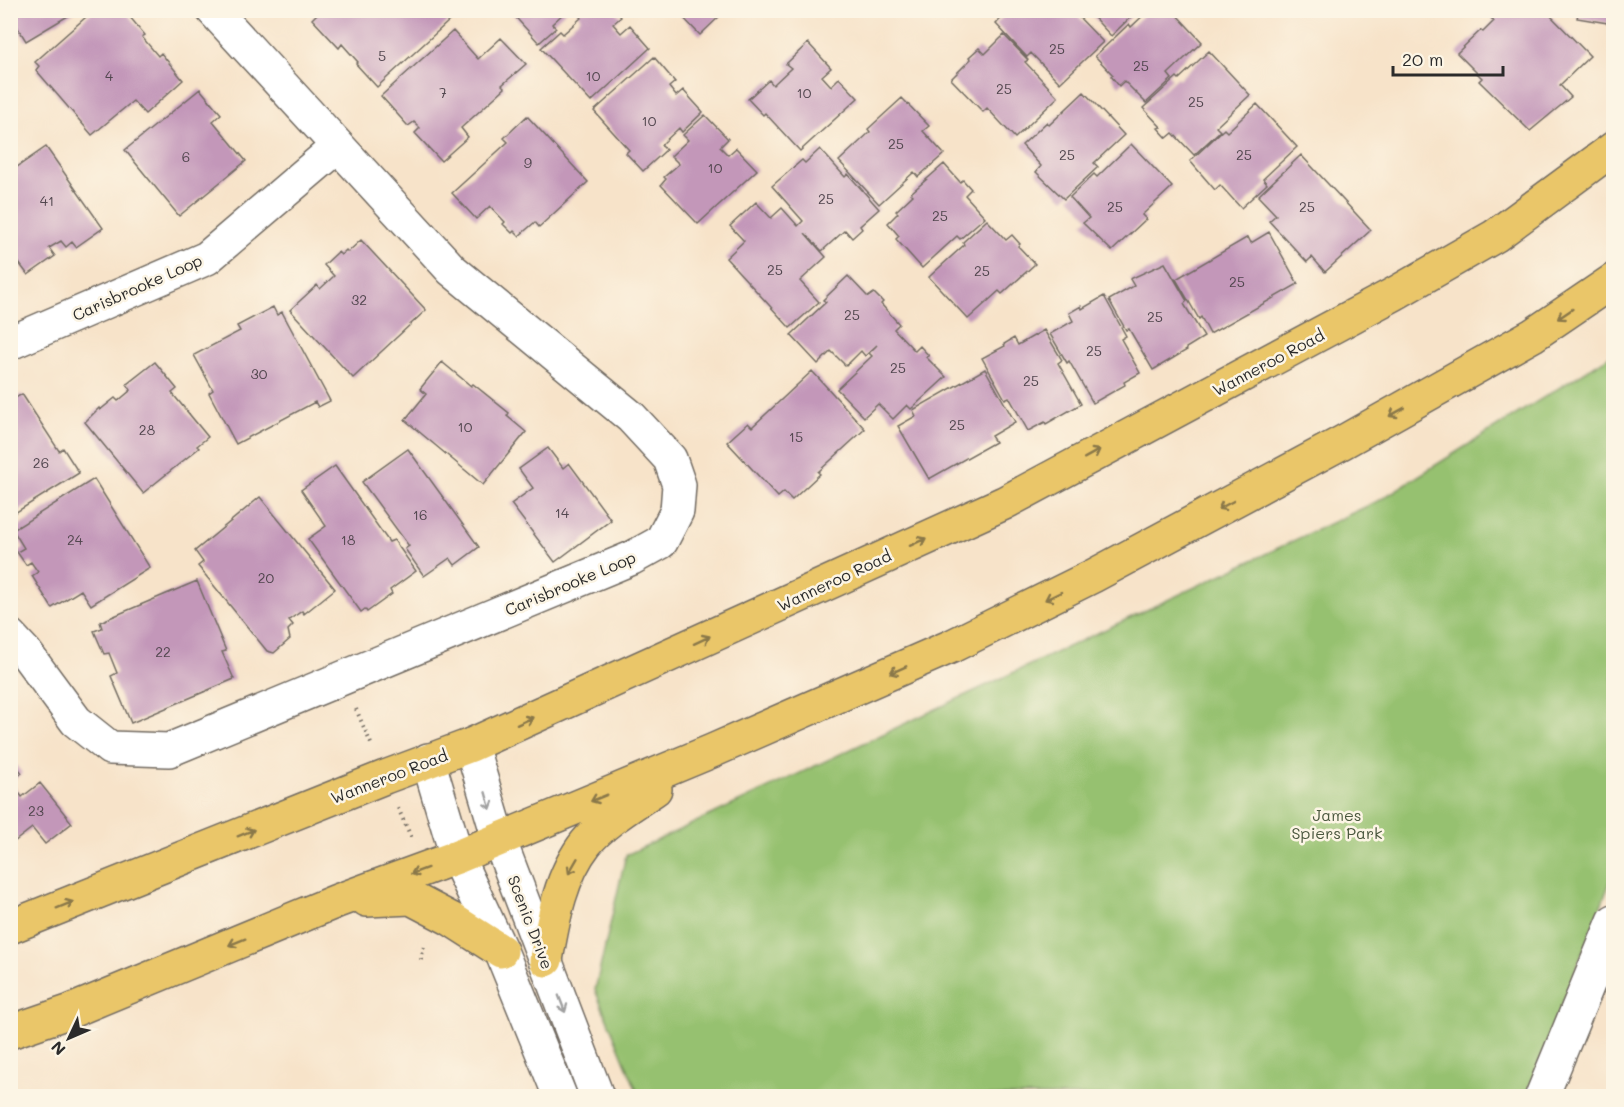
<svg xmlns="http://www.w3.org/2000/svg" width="1624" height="1107" font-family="Mali,sans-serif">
  <rect width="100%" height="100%" fill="#fcf5e5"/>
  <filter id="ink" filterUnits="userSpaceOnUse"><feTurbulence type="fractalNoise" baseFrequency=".0167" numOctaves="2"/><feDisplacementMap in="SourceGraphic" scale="12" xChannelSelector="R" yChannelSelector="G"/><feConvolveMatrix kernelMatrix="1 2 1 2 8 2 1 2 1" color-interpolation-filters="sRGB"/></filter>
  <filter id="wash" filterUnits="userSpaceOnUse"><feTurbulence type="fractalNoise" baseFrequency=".008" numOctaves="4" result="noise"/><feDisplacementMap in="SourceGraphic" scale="24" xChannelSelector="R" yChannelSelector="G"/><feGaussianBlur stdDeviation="1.35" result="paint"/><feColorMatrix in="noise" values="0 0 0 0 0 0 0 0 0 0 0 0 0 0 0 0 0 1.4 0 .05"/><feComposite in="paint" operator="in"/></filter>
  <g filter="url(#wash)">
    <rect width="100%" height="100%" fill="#f7e3c9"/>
    <path fill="#96c16f" stroke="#60764d" stroke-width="1.5" d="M1613 354V875L1526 1096H639L595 990 626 855 1380 500Z"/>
    <g id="blocks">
      <path fill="#c397b9" d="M10 10H78L26 41 10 15Z
        M94 10H124L145 35 142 37 158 56 161 53 183 80 145 114 133 101 92 135 36 70 39 66 35 62Z
        M321 10H439L449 21 377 87 356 64 358 62 342 44 339 48 312 19Z
        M509 10H567L552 24 556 28 539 43Z
        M579 10H615L621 17 613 24 621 33 630 25 650 48 591 102 541 48 560 31 563 34 581 18 577 13Z
        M676 10H719L722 14 700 35Z
        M1009 10H1072L1103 42 1060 83 1031 53 1027 57 996 24Z
        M1087 10H1138L1111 36Z
        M1149 10H1172L1202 42 1168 74 1172 79 1146 103 1124 81 1119 86 1111 76 1113 75 1095 56 1129 24 1131 27Z
        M1483 10H1545L1590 56 1560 85 1571 97 1530 131 1479 81 1482 78 1457 53 1481 30 1483 32 1494 21Z
        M1579 10H1614V24L1577 18Z
        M453 31 478 59 501 38 526 64 502 85 505 88 461 128 468 137 441 161 415 133 420 128 414 122 408 126 381 96Z
        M1004 35 1028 60 1025 62 1058 97 1015 138 987 108 983 112 951 79 971 59 969 57 979 48 985 54Z
        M808 43 831 68 822 76 831 86 839 78 858 98 800 151 765 113 763 115 748 99 769 80 773 85 791 68 786 64Z
        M1209 51 1250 95 1216 127 1220 131 1194 155 1173 133 1167 138 1158 128 1161 127 1143 108 1177 77 1179 79Z
        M654 57 675 82 669 87 676 96 683 90 703 112 682 132 679 128 661 145 666 150 643 171 626 153 629 150 594 111Z
        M200 89 221 114 213 121 246 161 179 216 125 150Z
        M1084 92 1124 135 1094 163 1098 167 1064 199 1036 172 1041 166 1022 145 1047 122 1049 125Z
        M902 98 929 126 923 131 944 154 918 177 914 172 879 204 839 161 870 132 868 129Z
        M1257 104 1297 147 1263 179 1267 184 1241 208 1220 185 1215 190 1190 161 1224 129 1227 132Z
        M705 115 728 139 720 147 728 155 736 148 757 170 698 224 661 185 666 179 664 177 679 164 671 156 688 140 683 135Z
        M527 116 588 182 539 227 535 222 519 236 514 231 512 233 503 224 505 222 490 206 476 219 452 193 508 142 504 138Z
        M1131 144 1172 187 1142 215 1146 219 1112 251 1083 223 1089 218 1070 197 1094 174 1097 177Z
        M46 147 103 228 76 247 72 242 66 247 61 241 49 248 55 256 28 275 10 251V172Z
        M820 149 845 177 848 174 879 209 860 226 862 229 852 238 845 230 822 251 805 233 826 257 800 281 819 302 790 328 726 258 744 241 730 226 756 202 771 218 782 208 798 226 803 221 772 186 802 160 805 163Z
        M1301 155 1371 230 1325 272 1312 257 1307 262 1269 221 1276 215 1258 196Z
        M944 164 960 182 963 180 971 189 965 195 985 217 960 239 957 236 922 268 896 239 899 236 888 223 898 213 896 211 913 195 911 193Z
        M987 220 1006 240 1012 235 1020 244 1018 246 1035 264 1002 294 999 291 968 319 929 277 964 245 963 242Z
        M1269 232 1298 284 1210 334 1201 317 1199 319 1176 279 1248 237 1251 243Z
        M361 240 426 310 353 378 290 310 317 285 320 289 334 276 324 265 338 252 341 255 346 250 348 252Z
        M1165 263 1187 301 1184 304 1204 337 1186 348 1187 350 1153 370 1129 329 1126 330 1109 300 1134 286 1130 279Z
        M848 276 868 297 874 293 883 302 881 304 899 324 894 329 915 351 920 346 929 356 926 357 946 377 911 409 907 405 893 419 878 404 864 417 837 389 872 356 869 353 877 345 865 356 861 351 846 366 831 351 818 364 791 335 826 302 823 300Z
        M1104 296 1126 336 1121 339 1140 373 1124 382 1125 385 1093 403 1069 361 1067 363 1050 334 1073 321 1069 313 1081 306 1082 309Z
        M273 307 277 315 282 312 330 401 318 407 315 402 236 444 209 393 213 390 194 355 240 331 237 326Z
        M1044 330 1062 360 1058 363 1081 404 1046 424 1045 422 1028 431 1009 397 1005 399 982 358 1005 346 1004 344 1014 338 1018 345Z
        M155 362 177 389 172 393 208 437 197 446 199 448 143 493 85 422 99 408 100 410 115 398 118 401 131 390 127 384Z
        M442 362 471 386 473 384 509 413 507 416 526 432 483 485 405 420 426 394 420 389Z
        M985 369 1015 422 991 436 995 442 929 479 898 426 916 416 913 410Z
        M812 371 865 429 818 472 820 474 792 500 784 492 778 497 727 442 748 423 752 427Z
        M22 394 59 451 63 448 79 473 10 516V401Z
        M548 448 563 468 569 463 611 520 555 562 511 504 533 488 519 469Z
        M408 449 479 547 455 565 450 558 424 576 405 549 409 546 362 482Z
        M335 466 389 542 394 540 416 571 390 590 392 594 367 612 365 609 361 612 308 539 326 526 301 490Z
        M94 479 150 568 91 605 81 590 52 608 32 576 38 572 31 562 26 565 17 552 24 548 13 530Z
        M260 497 335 589 304 614 302 611 289 620 293 625 288 630 290 639 274 653 267 651 198 566 203 562 195 551Z
        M197 581 226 651 222 652 234 679 131 723 111 676 117 673 109 653 104 654 94 631 102 628 100 622Z
        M10 758 22 773 11 782 22 797 40 783 72 823 45 844 32 828 10 845Z"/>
    </g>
  </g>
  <g filter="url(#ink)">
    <use href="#blocks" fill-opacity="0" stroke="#726b62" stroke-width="1.5"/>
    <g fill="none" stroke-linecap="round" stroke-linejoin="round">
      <defs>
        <path id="minor" d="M10 343 207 258 337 147
          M10 636 25 652 76 721 110 748 169 750 632 558 661 542 677 511 679 485 670 459 631 417 452 270 213 10
          M471 745 499 839 597 1096
          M428 760 457 857 501 951 560 1096
          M1542 1096 1614 921"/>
        <path id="highway" d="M367 900 411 898 451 919 501 951
          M10 927 385 777 471 745 1004 503 1394 294 1495 236 1614 148
          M546 960C553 920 560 876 586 843 604 821 632 805 655 789
          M10 1032 71 1011 337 901 457 857 712 751 952 646 1093 576 1343 442 1533 335 1614 280"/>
      </defs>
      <use href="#minor" stroke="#726b62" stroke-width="36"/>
      <use href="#highway" stroke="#726b62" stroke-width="36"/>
      <path stroke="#726b62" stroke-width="4" stroke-dasharray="1.5 4.5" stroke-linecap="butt" d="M356 709 372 746
        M398 808 411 837
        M421 960 424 946"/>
      <use href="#minor" stroke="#fff" stroke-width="33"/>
      <use href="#highway" stroke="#eac669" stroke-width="33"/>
    </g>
    <defs><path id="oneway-shaft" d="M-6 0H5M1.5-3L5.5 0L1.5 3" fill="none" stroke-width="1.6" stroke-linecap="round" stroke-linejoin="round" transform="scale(1.5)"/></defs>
    <g stroke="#8a784a">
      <use href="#oneway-shaft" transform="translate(1565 314) rotate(146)"/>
      <use href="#oneway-shaft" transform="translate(1397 412) rotate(151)"/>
      <use href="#oneway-shaft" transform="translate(1092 454) rotate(-29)"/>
      <use href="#oneway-shaft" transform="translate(1226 505) rotate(152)"/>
      <use href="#oneway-shaft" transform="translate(918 542) rotate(-25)"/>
      <use href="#oneway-shaft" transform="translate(1053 596) rotate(154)"/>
      <use href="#oneway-shaft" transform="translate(702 640) rotate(-25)"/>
      <use href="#oneway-shaft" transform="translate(898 670) rotate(156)"/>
      <use href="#oneway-shaft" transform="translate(525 721) rotate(-25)"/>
      <use href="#oneway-shaft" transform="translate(599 798) rotate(158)"/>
      <use href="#oneway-shaft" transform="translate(246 833) rotate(-22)"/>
      <use href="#oneway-shaft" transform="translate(573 866) rotate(120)"/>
      <use href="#oneway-shaft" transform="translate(419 871) rotate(160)"/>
      <use href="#oneway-shaft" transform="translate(65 905) rotate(-22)"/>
      <use href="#oneway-shaft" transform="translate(237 942) rotate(158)"/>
    </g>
    <g stroke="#a0a0a0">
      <use href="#oneway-shaft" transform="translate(488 801) rotate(74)"/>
      <use href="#oneway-shaft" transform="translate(562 1004) rotate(69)"/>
    </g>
  </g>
  <g text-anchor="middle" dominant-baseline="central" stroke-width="5" stroke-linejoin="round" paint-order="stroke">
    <g font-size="14" fill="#51464e">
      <text x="1057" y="48">25</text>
      <text x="382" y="55">5</text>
      <text x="1141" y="65">25</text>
      <text x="109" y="75">4</text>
      <text x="593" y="75">10</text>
      <text x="1004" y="88">25</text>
      <text x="443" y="92">7</text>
      <text x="804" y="92">10</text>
      <text x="1196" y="101">25</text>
      <text x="649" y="120">10</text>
      <text x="896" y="143">25</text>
      <text x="1067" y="154">25</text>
      <text x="1244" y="154">25</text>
      <text x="186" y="156">6</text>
      <text x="528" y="162">9</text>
      <text x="715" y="167">10</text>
      <text x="826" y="198">25</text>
      <text x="47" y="200">41</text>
      <text x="1115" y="206">25</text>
      <text x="1307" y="206">25</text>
      <text x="940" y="215">25</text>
      <text x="775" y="269">25</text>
      <text x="982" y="270">25</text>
      <text x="1237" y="281">25</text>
      <text x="359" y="299">32</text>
      <text x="852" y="314">25</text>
      <text x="1155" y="316">25</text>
      <text x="1094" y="350">25</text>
      <text x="898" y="367">25</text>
      <text x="259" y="373">30</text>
      <text x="1031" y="380">25</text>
      <text x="957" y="424">25</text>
      <text x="465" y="426">10</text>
      <text x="147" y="429">28</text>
      <text x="796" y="436">15</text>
      <text x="41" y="462">26</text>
      <text x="562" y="512">14</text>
      <text x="420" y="514">16</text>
      <text x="75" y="539">24</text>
      <text x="348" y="539">18</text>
      <text x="266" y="577">20</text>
      <text x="163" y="651">22</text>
      <text x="36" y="810">23</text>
    </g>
    <g font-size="16" fill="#2b2b2b" stroke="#fcf5e5">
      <text transform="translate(137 287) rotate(-24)">Carisbrooke Loop</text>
      <text transform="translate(1268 362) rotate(-28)">Wanneroo Road</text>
      <text transform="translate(834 580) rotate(-25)">Wanneroo Road</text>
      <text transform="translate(570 583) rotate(-23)">Carisbrooke Loop</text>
      <text transform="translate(389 776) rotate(-21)">Wanneroo Road</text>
      <text transform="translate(531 922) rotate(69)">Scenic Drive</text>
    </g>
    <g font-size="16" fill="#4b583f" stroke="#fcf5e5">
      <text x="1337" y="814">James<tspan x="1337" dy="18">Spiers Park</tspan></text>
    </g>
  </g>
  <rect width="1624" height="1107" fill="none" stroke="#fcf5e5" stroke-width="36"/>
  <g transform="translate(69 1038) rotate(226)" stroke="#fcf5e5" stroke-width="4.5" paint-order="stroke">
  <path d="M0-4.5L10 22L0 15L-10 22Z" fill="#2b2b2b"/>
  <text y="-9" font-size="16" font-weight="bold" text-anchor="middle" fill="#2b2b2b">N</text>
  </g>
  <path d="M1393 66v9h110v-9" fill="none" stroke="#2b2b2b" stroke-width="3"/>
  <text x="1402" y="66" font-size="18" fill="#2b2b2b" stroke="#fcf5e5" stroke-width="4.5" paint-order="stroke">20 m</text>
</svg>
